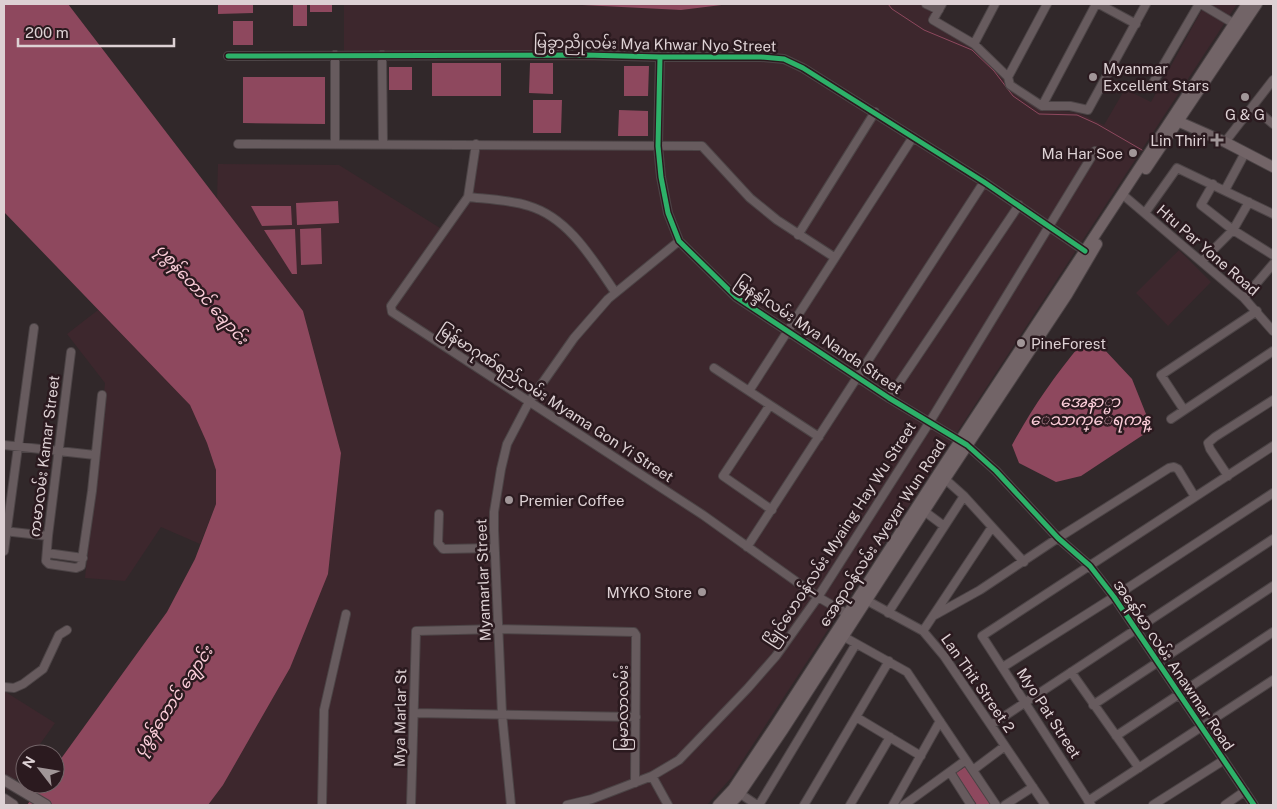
<svg xmlns="http://www.w3.org/2000/svg" width="1277" height="809" font-family="'Public Sans','Noto Sans Myanmar',sans-serif">
  <rect width="100%" height="100%" fill="#31282a"/>
  <path fill="#3d272d" d="M344 4H562L681 10 730 4H938L928 23 975 48 1003 75 1008 86 1041 109 1079 113 1104 125 1125 89 1151 102 1205 4H1237L731 778 707 805H208L223 785 290 668 328 574 341 453 303 311 217 199 218 164 339 165 440 228 464 194 472 140 653 141 655 61 344 59Z
    M1179 250 1211 282 1168 326 1136 293Z
    M98 310 190 405 207 443 216 470V504L200 544 161 527 125 581 85 578 105 383 67 334Z
    M4 691 55 723 33 754H25V766L8 791 4 788Z"/>
  <path fill="#8e485e" d="M4 4H68L303 311 341 453 328 574 290 668 223 785 208 805H27L43 784H55V767L167 612 195 559 216 504V470L207 443 190 405 4 212Z
    M218 4 253 5V13L218 14Z
    M293 4H307V26H293Z
    M310 4H332V12H310Z
    M562 4H730L681 10Z
    M233 21H253V45H233Z
    M432 63H501V96H432Z
    M530 63H553V94L529 93Z
    M624 66H649L648 96H624Z
    M389 67H412V90H389Z
    M243 77H325V124L243 123Z
    M533 100H562L561 133H533Z
    M619 110 648 111V136H618Z
    M338 201 339 223 297 225 296 203Z
    M251 206H291L292 225 262 226Z
    M321 228 322 264 301 265 300 229Z
    M295 229 297 274H292L264 230Z
    M1081 344 1103 348 1132 379 1152 429 1081 476 1056 482 1019 463 1012 445C1033 407 1053 378 1081 344Z
    M965 767 991 805H977L956 773Z"/>
  <g fill="none" stroke-linecap="round" stroke-linejoin="round">
    <path stroke="#8e485e" stroke-width="1" d="M888 4 892 9 924 30 972 50 994 71 1013 96 1039 114 1077 115 1097 124 1142 150"/>
    <defs>
      <path id="minor" d="M926 4 939 10
        M942 4 933 20 974 44 1008 77 1010 85 1042 106H1070L1088 110 1146 4
        M1099 4 1136 24
        M1201 4 1238 26
        M974 44 995 4
        M382 55 383 144
        M228 56 585 55 660 57H761L784 59 803 68 984 182 1085 251
        M660 57 658 146 661 177 668 213 679 241 736 297 889 398 967 445 996 471 1058 538 1090 566 1114 597 1254 805
        M1008 77 1047 4
        M1150 88 1199 4
        M1042 106 1096 4
        M1253 107 1273 124
        M1225 142 1273 80
        M238 144 702 146 750 198 777 220 834 257
        M335 144V55
        M476 144 468 197 391 306 392 312 703 515 818 597 851 616
        M1213 184 1201 205 1233 230 1273 255
        M1225 190 1245 153
        M1122 194 1244 298 1273 331
        M468 197C486 199 512 200 529 206 569 218 593 260 615 292
        M1145 213 1177 168 1273 214
        M798 235 875 112
        M1202 261 1233 230 1249 202
        M1244 298 1273 264
        M71 352 48 536 46 561 49 564 76 568 81 566 92 491 102 395
        M714 368 770 405
        M749 391 913 137
        M889 398 1019 205
        M1184 410 1161 375 1257 311
        M1171 419 1273 351
        M4 445 95 455
        M1228 476 1210 449 1208 443 1215 437 1273 400
        M945 479 964 496 1024 562
        M772 510 723 476 770 405 819 437
        M924 511 944 526
        M439 514 438 543 443 549 494 548
        M4 531 48 536
        M747 547 984 182
        M4 551 34 328
        M47 553 83 558
        M866 600 923 631 944 656 1045 805
        M888 613 964 496
        M935 615 980 590 1058 538 1169 468 1174 467 1178 469 1195 497
        M923 631 992 527
        M839 634 907 672 996 805
        M1003 667 1114 597 1273 493
        M1071 672 1139 768
        M4 687 14 688 23 684 43 669 59 635 67 630
        M1093 705 1273 586
        M414 713 636 717
        M856 717 921 756
        M991 725 1273 539
        M1116 736 1273 632
        M973 770 1005 746
        M950 772 971 805
        M652 776 668 805
        M736 791 757 805
        M1088 801 1273 680
        M322 805 324 710 346 614
        M411 805 416 631 499 629 634 632 636 635 635 783
        M511 805 502 714 494 530V512L501 469 507 444 529 402 574 338 608 299 679 241
        M567 805 592 799 652 776 679 760 748 688 776 656 818 597 929 423 1095 151
        M759 805 856 644
        M804 805 889 661
        M850 805 890 737
        M893 805 940 721
        M904 805 966 760
        M1005 805 1033 787
        M1091 805 982 636 1273 446
        M1153 805 1224 760
        M1225 805 1245 791"/>
      <path id="major" d="M1175 120 1225 142 1273 167
        M1146 169 1257 4
        M4 780 46 805
        M4 799 13 805
        M718 805 733 789 775 726 938 474 1247 4
        M729 805 739 795 783 730 945 479 1067 295 1097 244"/>
    </defs>
    <use href="#minor" stroke="#4c4446" stroke-width="10"/>
    <use href="#major" stroke="#4c4446" stroke-width="12"/>
    <use href="#minor" stroke="#675b5e" stroke-width="8"/>
    <use href="#major" stroke="#726467" stroke-width="10"/>
    <defs>
      <path id="cycleway" d="M228 56 585 55 660 57H761L784 59 803 68 984 182 1085 251
        M660 57 658 146 661 177 668 213 679 241 736 297 889 398 967 445 996 471 1058 538 1090 566 1114 597 1254 805"/>
    </defs>
    <use href="#cycleway" stroke="#2b1a1f" stroke-width="8"/>
    <use href="#cycleway" stroke="#2db169" stroke-width="5"/>
  </g>
  <g fill="#a19698" stroke="#2b1a1f" stroke-width="2">
    <circle cx="1093" cy="77" r="5"/>
    <circle cx="1245" cy="97" r="5"/>
    <path d="M1214.5 132.5h5v5h5v5h-5v5h-5v-5h-5v-5h5z"/>
    <circle cx="1133" cy="153" r="5"/>
    <circle cx="1021" cy="343" r="5"/>
    <circle cx="509" cy="500" r="5"/>
    <circle cx="702" cy="592" r="5"/>
  </g>
  <g text-anchor="middle" dominant-baseline="central" stroke-width="5" stroke-linejoin="round" paint-order="stroke">
    <g font-size="15" fill="#ddd1d4" stroke="#2b1a1f">
      <text transform="translate(655 44) rotate(1)">မြခွာညိုလမ်း Mya Khwar Nyo Street</text>
      <text transform="translate(1208 250) rotate(41)">Htu Par Yone Road</text>
      <text transform="translate(819 335) rotate(34)">မြနန္ဒါလမ်း Mya Nanda Street</text>
      <text transform="translate(556 403) rotate(33)">မြန်မာဂုဏ်ရည်လမ်း Myama Gon Yi Street</text>
      <text transform="translate(44 456) rotate(-83)">ကမာလမ်း Kamar Street</text>
      <text transform="translate(882 533) rotate(-57)">အေရာဝန်လမ်း Ayeyar Wun Road</text>
      <text transform="translate(840 534) rotate(-57)">မြိုင်ဟေဝန်လမ်း Myaing Hay Wu Street</text>
      <text transform="translate(483 580) rotate(-92)">Myamarlar Street</text>
      <text transform="translate(1174 665) rotate(56)">အနော်မာ လမ်း Anawmar Road</text>
      <text transform="translate(978 683) rotate(55)">Lan Thit Street 2</text>
      <text transform="translate(622 708) rotate(-90)">မြမာလာလမ်း</text>
      <text transform="translate(1049 713) rotate(57)">Myo Pat Street</text>
      <text transform="translate(400 718) rotate(-89)">Mya Marlar St</text>
    </g>
    <g font-size="15" fill="#ddd1d4" stroke="#2b1a1f" text-anchor="start">
      <text x="1103" y="68">Myanmar<tspan x="1103" dy="17">Excellent Stars</tspan></text>
      <text x="1245" y="114" text-anchor="middle">G &amp; G</text>
      <text x="1206" y="140" text-anchor="end">Lin Thiri</text>
      <text x="1123" y="153" text-anchor="end">Ma Har Soe</text>
      <text x="1031" y="343">PineForest</text>
      <text x="519" y="500">Premier Coffee</text>
      <text x="692" y="592" text-anchor="end">MYKO Store</text>
    </g>
    <g font-size="16" font-style="italic" fill="#fcceda" stroke="#2b1a1f">
      <text transform="translate(202 294) rotate(48)">ပုစွန်တောင် ချောင်း</text>
      <text x="1090" y="401">အေနာ္မာ<tspan x="1090" dy="18">ေသာက္ေရကန္</tspan></text>
      <text transform="translate(173 701) rotate(-56)">ပုစွန်တောင် ချောင်း</text>
    </g>
  </g>
  <rect width="1277" height="809" fill="none" stroke="#ddd1d4" stroke-width="10"/>
  <g transform="translate(40 769) rotate(301)"><circle r="24" fill="#2b1a1f" stroke="#726367"/>
  <path d="M0-4L9 19L0 12L-9 19Z" fill="#a19698"/>
  <text y="-8" font-size="14" font-weight="bold" text-anchor="middle" fill="#ddd1d4">N</text>
  </g>
  <path d="M18 38v8h156v-8" fill="none" stroke="#ddd1d4" stroke-width="2.5"/>
  <text x="25" y="38" font-size="15" fill="#ddd1d4" stroke="#2b1a1f" stroke-width="4" paint-order="stroke">200 m</text>
</svg>
